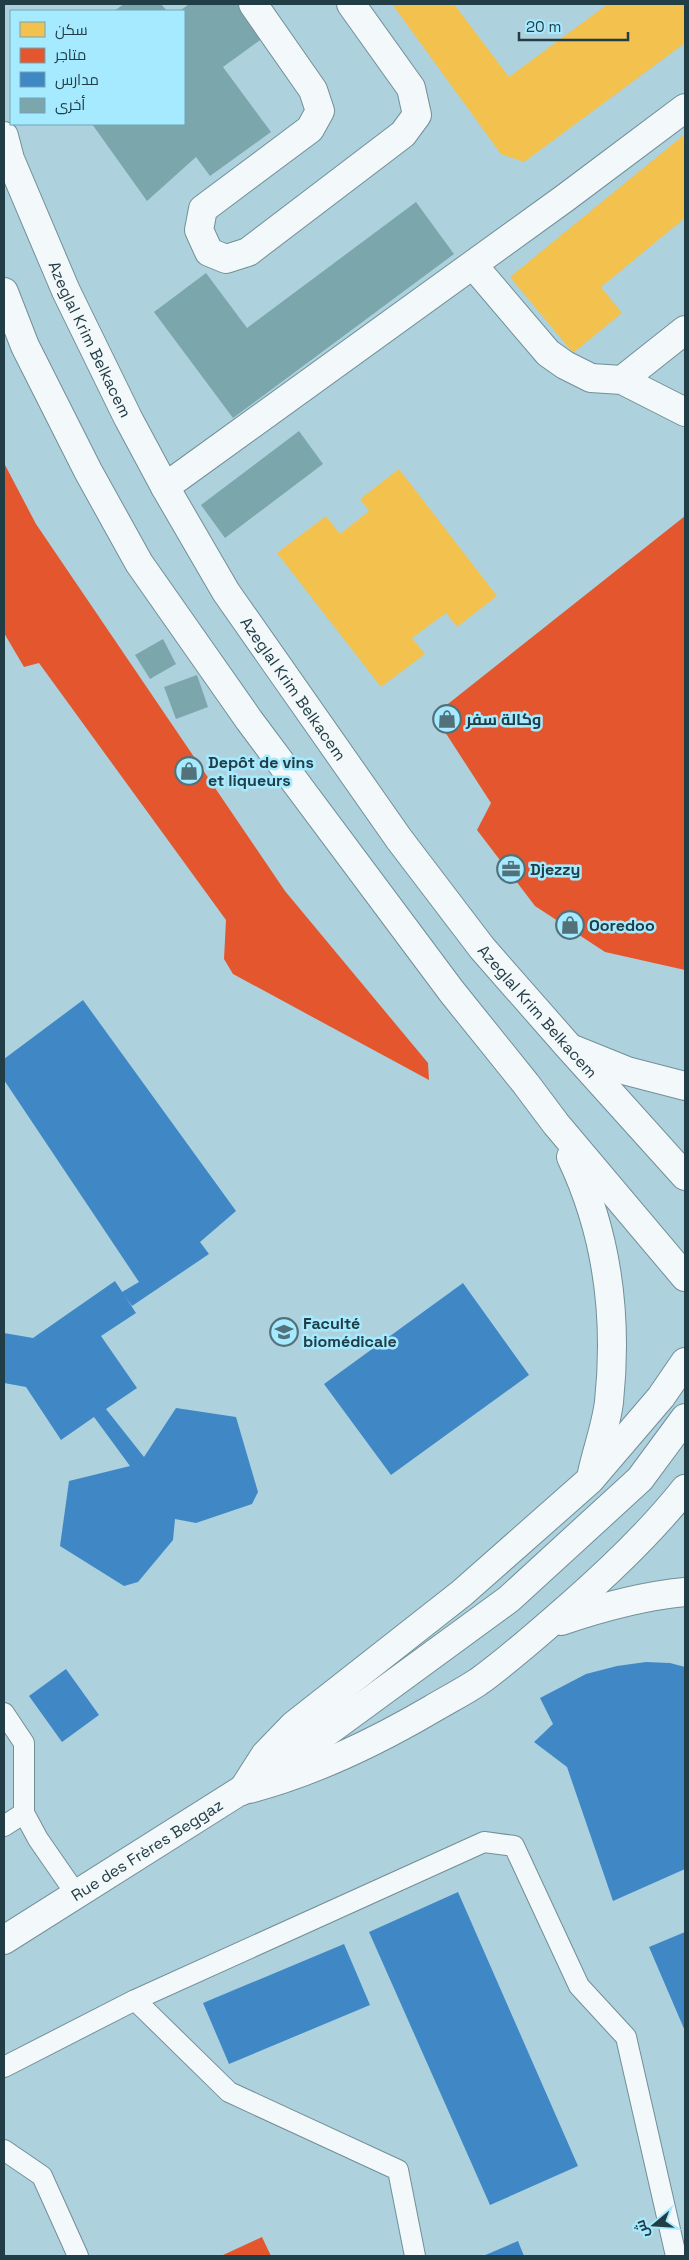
<svg xmlns="http://www.w3.org/2000/svg" width="689" height="2260" font-family="'Space Grotesk',Cairo,sans-serif">
  <rect width="100%" height="100%" fill="#add2dd"/>
  <path fill="#f2c14e" d="M392 4H454L509 77 608 4H685V43L524 162 501 154Z
    M685 134V218L601 287 622 313 573 353 510 277Z
    M399 469 497 596 457 627 446 613 412 638 425 654 381 687 277 553 326 516 340 534 369 511 360 499Z"/>
  <path fill="#e4572e" d="M4 463 36 524 285 891 428 1063 429 1080 233 974 224 959 226 920 39 663 24 667 4 633Z
    M685 516V970L605 952 535 906 477 830 491 803 434 715Z
    M262 2237 271 2256H221Z"/>
  <path fill="#3f88c5" d="M83 1000 236 1211 200 1242 209 1254 132 1306 122 1292 139 1282 4 1080V1059Z
    M115 1281 136 1313 101 1336 137 1388 106 1409 144 1457 176 1408 236 1417 258 1492 252 1504 196 1523 175 1519 173 1540 138 1582 124 1586 60 1546 69 1481 130 1466 94 1417 61 1440 26 1387 4 1383V1333L33 1338Z
    M463 1283 529 1375 391 1475 324 1384Z
    M646 1662 670 1663 685 1667V1869L613 1901 567 1767 534 1742 553 1724 540 1698 586 1674 617 1666Z
    M66 1669 99 1715 62 1742 29 1696Z
    M458 1892 578 2166 490 2205 369 1932Z
    M685 1932V2031L649 1947Z
    M344 1944 370 2005 229 2064 203 2003Z
    M518 2241 524 2256H483Z"/>
  <path fill="#7ba6ac" d="M124 4H161L167 11H114Z
    M189 4H238L263 38 223 67 271 132 210 176 196 157 147 201 92 124H184V11H180Z
    M416 202 454 254 233 418 154 312 206 273 247 328Z
    M299 431 323 464 225 538 201 505Z
    M163 639 176 664 150 679 135 655Z
    M197 675 208 707 176 719 164 687Z"/>
  <g fill="none" stroke-linecap="round" stroke-linejoin="round">
    <defs>
      <path id="service" d="M4 1713 24 1743V1813
        M4 1826 24 1813 38 1839 76 1894
        M135 2000 229 2092 398 2170 415 2256
        M4 2067 135 2000 484 1842 514 1846 579 1986 626 2037 676 2256
        M4 2150 42 2176 78 2256"/>
      <path id="minor" d="M253 4 313 90 320 111 310 129 203 209 199 230 209 252 226 259 248 252 403 134 417 115 411 88 351 4
        M473 265 548 353 565 365 591 378 622 380 685 412
        M622 380 685 330
        M165 487 565 198 685 108"/>
      <g id="secondary">
        <path id="s1" d="M4 136 10 159 66 291 128 418 165 487 226 592 399 839 482 948 568 1046 685 1176"/>
        <path d="M4 292 25 346 88 471 139 563 249 720 452 992 526 1084 556 1124 685 1277"/>
        <path d="M575 1050 627 1071 685 1086"/>
        <path d="M571 1157C608 1235 618 1316 609 1402 606 1426 597 1450 592 1473"/>
        <path d="M561 1621C602 1607 642 1596 685 1592"/>
        <path d="M249 1789C314 1772 374 1743 432 1709 447 1700 463 1692 478 1682 510 1659 541 1631 571 1605 612 1569 651 1532 685 1489"/>
        <path d="M242 1791 265 1755 294 1725 462 1593 590 1480 661 1397 685 1362"/>
      </g>
      <g id="primary">
        <path id="s2" d="M4 1940 289 1760 509 1599 640 1479 685 1418"/>
      </g>
    </defs>
    <use href="#service" stroke="#728f98" stroke-width="22"/>
    <use href="#minor" stroke="#728f98" stroke-width="30"/>
    <use href="#secondary" stroke="#728f98" stroke-width="30"/>
    <use href="#primary" stroke="#728f98" stroke-width="30"/>
    <use href="#service" stroke="#f3f8fa" stroke-width="20"/>
    <use href="#minor" stroke="#f3f8fa" stroke-width="28"/>
    <use href="#secondary" stroke="#f3f8fa" stroke-width="28"/>
    <use href="#primary" stroke="#f3f8fa" stroke-width="28"/>
  </g>
  <defs>
    <symbol id="shop-ring" viewBox="-11 -11 22 22"><circle r="9.5" fill="#a6eaff" stroke="#52717a" stroke-width="1.5"/><path d="M-5-2.5h2.3a2.7 3.5 0 0 1 5.4 0H5L5.5 6h-11ZM-1.5-2.5h3a1.5 2.3 0 0 0-3 0Z" fill="#52717a"/></symbol>
    <symbol id="office-ring" viewBox="-11 -11 22 22"><circle r="9.5" fill="#a6eaff" stroke="#52717a" stroke-width="1.5"/><path d="M-6-3h4V-5.5h4V-3h4V5H-6ZM-1-4.5V-3h2v-1.5ZM-6 0V1H6V0Z" fill="#52717a"/></symbol>
    <symbol id="university-ring" viewBox="-11 -11 22 22"><circle r="9.5" fill="#a6eaff" stroke="#52717a" stroke-width="1.5"/><path d="M0-5L7-2L0 1L-7-2ZM-4 1L0 2.5L4 1V4Q0 6-4 4Z" fill="#52717a"/></symbol>
  </defs>
  <g fill-rule="evenodd">
    <use href="#shop-ring" x="431" y="703" width="32" height="32"/>
    <use href="#shop-ring" x="173" y="755" width="32" height="32"/>
    <use href="#office-ring" x="495" y="853" width="32" height="32"/>
    <use href="#shop-ring" x="554" y="909" width="32" height="32"/>
    <use href="#university-ring" x="268" y="1316" width="32" height="32"/>
  </g>
  <g text-anchor="middle" dominant-baseline="central" stroke-width="5" stroke-linejoin="round" paint-order="stroke">
    <g font-size="16" fill="#213d45" stroke="#a6eaff">
      <text stroke="none"><textPath href="#s1" startOffset="221">Azeglal Krim Belkacem</textPath></text>
      <text stroke="none"><textPath href="#s1" startOffset="626">Azeglal Krim Belkacem</textPath></text>
      <text stroke="none"><textPath href="#s1" startOffset="1031">Azeglal Krim Belkacem</textPath></text>
      <text stroke="none"><textPath href="#s2" startOffset="169">Rue des Frères Beggaz</textPath></text>
    </g>
    <g font-size="16" font-weight="bold" fill="#213d45" stroke="#a6eaff" text-anchor="start">
      <text x="466" y="719">وكالة سفر</text>
      <text x="208" y="762">Depôt de vins<tspan x="208" dy="18">et liqueurs</tspan></text>
      <text x="530" y="869">Djezzy</text>
      <text x="589" y="925">Ooredoo</text>
      <text x="303" y="1323">Faculté<tspan x="303" dy="18">biomédicale</tspan></text>
    </g>
  </g>
  <rect width="689" height="2260" fill="none" stroke="#213d45" stroke-width="10"/>
  <rect x="10" y="10" width="175" height="115" fill="#a6eaff" stroke="#71a5b5"/>
  <rect x="20" y="22" width="25" height="15" fill="#f2c14e" stroke="#71a5b5"/>
  <text x="55" y="35" font-size="15" fill="#213d45">سكن</text>
  <rect x="20" y="48" width="25" height="15" fill="#e4572e" stroke="#71a5b5"/>
  <text x="55" y="60" font-size="15" fill="#213d45">متاجر</text>
  <rect x="20" y="72" width="25" height="15" fill="#3f88c5" stroke="#71a5b5"/>
  <text x="55" y="85" font-size="15" fill="#213d45">مدارس</text>
  <rect x="20" y="98" width="25" height="15" fill="#7ba6ac" stroke="#71a5b5"/>
  <text x="55" y="110" font-size="15" fill="#213d45">أخرى</text>
  <g transform="translate(654 2225) rotate(252)" stroke="#a6eaff" stroke-width="4" paint-order="stroke">
  <path d="M0-4L9 19L0 12L-9 19Z" fill="#213d45"/>
  <text y="-8" font-size="14" font-weight="bold" text-anchor="middle" fill="#213d45">ش</text>
  </g>
  <path d="M519 32v8h109v-8" fill="none" stroke="#213d45" stroke-width="2.5"/>
  <text x="526" y="32" font-size="15" fill="#213d45" stroke="#a6eaff" stroke-width="4" paint-order="stroke">20 m</text>
</svg>
